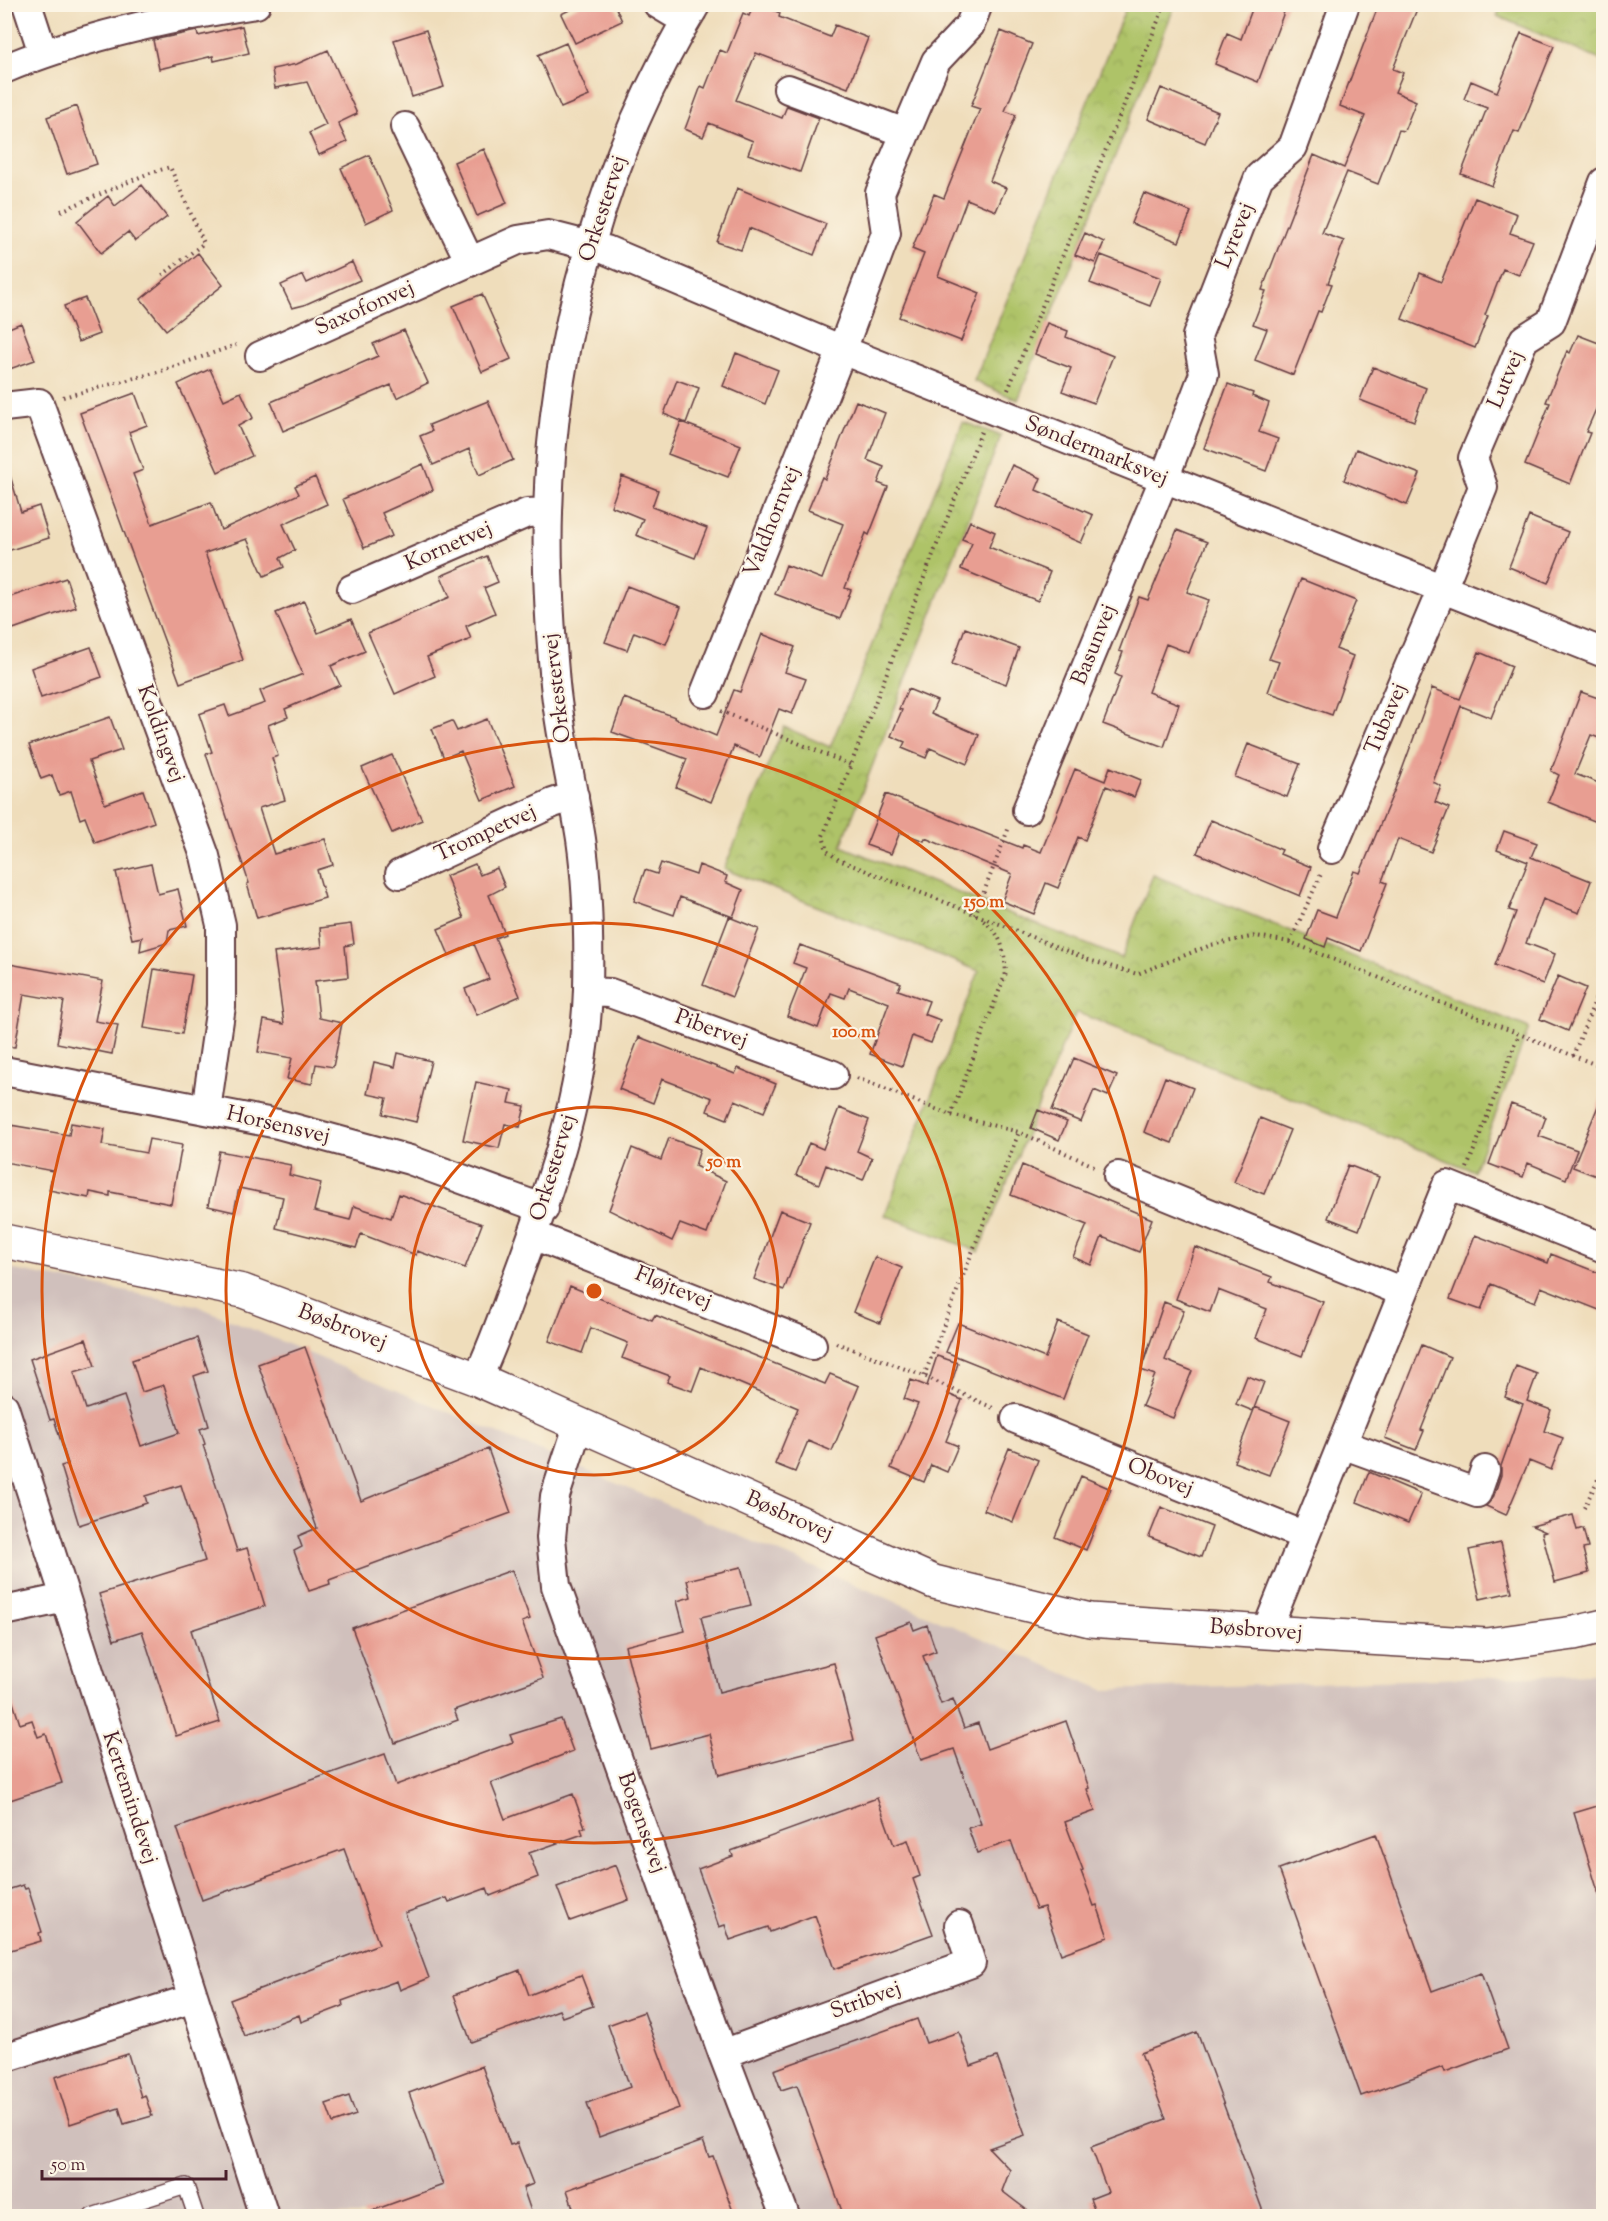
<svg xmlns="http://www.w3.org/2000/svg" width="1608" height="2221" font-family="'Sorts Mill Goudy',serif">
  <defs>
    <pattern id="park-crowns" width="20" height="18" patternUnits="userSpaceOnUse" patternTransform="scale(1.5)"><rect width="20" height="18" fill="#aec367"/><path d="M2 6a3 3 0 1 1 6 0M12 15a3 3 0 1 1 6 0" fill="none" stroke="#97a75a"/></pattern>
  </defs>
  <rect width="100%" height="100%" fill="#fcf5e5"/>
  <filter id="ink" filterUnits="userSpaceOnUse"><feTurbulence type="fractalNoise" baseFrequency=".0167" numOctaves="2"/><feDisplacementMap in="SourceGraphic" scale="12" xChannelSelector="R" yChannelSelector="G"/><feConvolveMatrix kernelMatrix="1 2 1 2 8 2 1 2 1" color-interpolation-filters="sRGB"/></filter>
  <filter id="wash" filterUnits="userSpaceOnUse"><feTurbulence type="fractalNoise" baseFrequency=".008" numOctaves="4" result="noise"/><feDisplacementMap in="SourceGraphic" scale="24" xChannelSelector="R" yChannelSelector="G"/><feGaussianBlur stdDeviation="1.35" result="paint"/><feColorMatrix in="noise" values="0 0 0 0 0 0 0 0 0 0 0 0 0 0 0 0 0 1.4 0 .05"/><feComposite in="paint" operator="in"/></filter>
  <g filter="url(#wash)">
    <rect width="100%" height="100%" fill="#efddbb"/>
    <path fill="#d0c0bc" d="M4 1268 195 1305 1104 1690 1592 1674 1603 1669V2216H5Z"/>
    <path fill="url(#park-crowns)" stroke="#7c7149" stroke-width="1.5" d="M1502 4 1603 5V61L1497 16Z
      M1127 5H1175L1018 400 974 381Z
      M963 422 1001 436 841 846 1121 958 1153 875 1529 1028 1474 1171 1076 1012 979 1252 885 1215 979 971 724 869 784 727 830 747Z"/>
    <g id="blocks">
      <path fill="#e89e92" d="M582 4H614L622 21 575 43 561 14Z
        M754 4H759L780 13 779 17 830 37 835 25 868 38 848 88 756 53 736 100 782 118 787 106 819 118 800 172 748 154 753 141 709 123 703 137 685 129 701 86 705 88 720 50 727 53 743 13 749 16Z
        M1254 4H1287L1258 82 1215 64 1227 33 1241 39Z
        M1379 4H1419L1393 69 1403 73 1395 92 1416 101 1404 131 1399 130 1378 184 1347 172 1322 233 1344 241 1328 283 1332 284 1321 312 1318 311 1293 375 1255 360 1267 329 1253 324 1266 291 1262 290 1314 155 1344 168 1365 116 1340 106Z
        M242 26 249 53 214 61 213 56 159 69 153 40 197 31 198 36Z
        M426 30 444 87 412 97 394 40Z
        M1001 31 1032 44 1005 111 1016 115 990 181 1006 188 996 211 967 199 938 276 980 293 961 341 899 317 924 254 912 249 934 194 944 198 980 109 971 106Z
        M1521 33 1554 46 1519 133 1514 131 1492 186 1461 174 1487 108 1464 99 1471 81 1497 92Z
        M566 43 589 96 561 108 538 55Z
        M328 50 357 114 338 123 347 142 319 155 309 133 326 125 307 82 275 88 272 69 297 64Z
        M1161 88 1218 112 1205 143 1148 119Z
        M77 106 97 164 67 174 47 117Z
        M484 149 507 203 477 216 454 162Z
        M369 155 393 210 366 223 341 168Z
        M142 185 167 217 135 241 128 232 101 253 77 221 108 196 115 206Z
        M737 188 826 224 814 255 749 228 741 250 717 242Z
        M1144 193 1191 212 1179 242 1131 223Z
        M1475 198 1517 214 1510 233 1533 241 1519 275 1503 269 1485 315 1488 316 1475 348 1402 319 1420 273 1441 282Z
        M1085 233 1104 242 1095 263 1075 255Z
        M198 253 223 285 166 330 141 299Z
        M1101 255 1161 278 1150 306 1090 283Z
        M352 262 360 280 304 305 292 308 281 285 303 275 307 283Z
        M482 294 511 359 482 372 453 306Z
        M85 298 99 334 78 342 64 306Z
        M21 323 35 360 4 371V330Z
        M1047 323 1068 331 1066 337 1113 356 1094 403 1062 391 1071 368 1035 354Z
        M404 330 428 383 397 398 391 385 283 431 271 402 378 356 373 344Z
        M1578 335 1604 345V391L1586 432 1590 433 1570 484 1525 465 1550 403 1546 402 1567 351 1570 353Z
        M736 353 778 370 765 404 723 386Z
        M1373 367 1426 388 1414 421 1360 400Z
        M210 369 224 400 241 392 253 418 238 426 252 456 218 472 178 384Z
        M677 380 699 388 686 423 664 414Z
        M1228 384 1253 393 1252 396 1269 403 1259 432 1278 439 1266 471 1204 448Z
        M135 393 147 425 129 432 143 470 133 474 152 524 211 502 221 530 299 494 295 486 315 477 327 504 283 524 295 550 280 558 284 567 264 576 247 539 205 553 243 660 180 683 80 413Z
        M488 401 513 460 479 475 469 449 433 465 420 436 432 431 429 425Z
        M856 401 885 413 867 460 884 467 878 483 888 487 869 535 866 533 845 588 851 590 840 619 775 594 786 565 822 579 843 524 808 510 822 477 825 479Z
        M681 422 741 445 728 477 668 454Z
        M1356 449 1420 474 1407 505 1344 480Z
        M423 464 433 490 382 513 392 536 364 548 343 499Z
        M1012 465 1041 478 1036 490 1093 515 1081 543 994 505Z
        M9 472 21 512 39 506 49 538 4 552V473Z
        M622 476 658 490 652 507 707 528 695 558 636 535 643 519 611 506Z
        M1529 516 1568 532 1548 583 1509 567Z
        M970 521 995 532 989 547 1050 572 1038 601 961 569 972 543 962 539Z
        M1177 530 1207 542 1187 592 1209 600 1189 653 1166 644 1148 692 1179 704 1164 747 1103 724 1121 677 1115 674 1123 652 1119 651 1139 597 1148 600Z
        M487 556 498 582 484 588 495 613 466 626 471 639 427 657 435 676 395 694 368 633 450 597 441 576Z
        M66 578 76 607 13 629 4 605V599Z
        M1301 579 1356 601 1336 649 1353 656 1332 715 1268 692 1279 662 1269 659Z
        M627 586 681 607 666 644 634 632 627 650 605 642Z
        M304 601 318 633 351 619 365 651 331 666 340 685 285 709 288 717 268 725 278 756 272 758 285 800 259 808 274 854 325 839 333 865 317 870 325 898 257 918 247 884 249 883 206 754 212 752 199 714 225 705 229 716 265 703 260 691 303 674 276 613Z
        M965 628 1019 648 1006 684 952 664Z
        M762 634 795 647 785 672 806 679 792 714 779 709 760 757 734 746 711 802 676 787 687 759 612 732 624 698 675 717 674 718 716 736 734 690 740 692Z
        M91 647 102 677 41 698 31 668Z
        M1479 652 1512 666 1491 718 1461 706 1433 782 1441 786 1435 802 1449 808 1431 852 1398 839 1382 881 1387 883 1361 951 1328 938 1325 947 1306 939 1317 910 1336 917 1354 871 1360 873 1395 789 1432 688 1460 699Z
        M908 689 937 701 931 714 979 735 967 764 930 748 926 758 902 748 905 742 891 736 902 710 899 709Z
        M1581 692 1604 700V740L1591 735 1575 774 1604 785V825L1548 802 1559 775 1551 771Z
        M110 717 122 750 89 761 105 804 143 790 154 822 95 843 85 817 80 819 71 791 59 795 52 775 41 779 29 745Z
        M487 719 515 786 482 800 461 751 444 758 432 729 452 721 457 731Z
        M1248 744 1300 764 1287 797 1235 777Z
        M392 755 422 820 392 833 362 768Z
        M1110 767 1141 780 1134 797 1106 786 1085 840 1078 837 1058 888 1046 883 1034 914 1002 901 1012 874 925 838 924 841 900 832 891 854 866 845 886 794 1022 848 1023 845 1041 852 1075 769 1105 781Z
        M1211 820 1282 850 1280 854 1311 867 1300 896 1197 853Z
        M1504 831 1537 843 1531 857 1591 881 1579 913 1543 899 1526 943 1555 954 1543 984 1495 965 1516 912 1509 910 1528 862 1497 850Z
        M661 863 696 875 699 865 727 876 725 882 743 890 733 917 680 897 674 915 634 901 645 870 657 874Z
        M151 864 158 894 178 889 187 926 169 930 167 943 140 951 142 937 132 939 116 872Z
        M475 864 480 875 497 868 505 887 489 895 505 934 495 938 520 996 477 1015 465 989 489 979 474 944 449 955 438 929 464 918 446 876Z
        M729 917 759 929 732 997 703 985Z
        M351 924 354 944 345 946 348 977 315 981 319 1018 342 1023 333 1067 316 1064 312 1084 287 1079 292 1058 258 1052 264 1020 284 1024 274 953 322 947 320 928Z
        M800 945 901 983 898 990 929 1001 924 1014 940 1020 931 1043 912 1036 902 1066 870 1054 889 1003 849 988 845 998 831 993 818 1028 787 1016 806 968 793 963Z
        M4 963 103 981 95 1021 118 1025 112 1054 57 1043 64 1001 24 994 15 1047 4 1046Z
        M154 969 192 975 182 1034 144 1028Z
        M1558 976 1586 988 1568 1031 1540 1019Z
        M639 1037 735 1074 738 1068 776 1084 764 1112 735 1100 727 1119 707 1111 712 1098 662 1079 653 1103 619 1089Z
        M398 1053 431 1061 416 1122 383 1114 387 1098 367 1094 374 1062 395 1067Z
        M1074 1058 1117 1076 1108 1096 1094 1090 1081 1122 1052 1110Z
        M1165 1077 1193 1088 1172 1143 1144 1132Z
        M476 1082 512 1090 509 1103 525 1106 520 1127 505 1124 499 1148 463 1140Z
        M1603 1094H1604V1179L1573 1167Z
        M1511 1104 1546 1117 1539 1136 1577 1150 1566 1179 1528 1163 1523 1177 1489 1164Z
        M839 1108 869 1120 857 1151 872 1158 863 1180 826 1165 819 1184 796 1175 809 1143 823 1149Z
        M1038 1110 1067 1122 1059 1140 1031 1128Z
        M1260 1118 1290 1130 1264 1194 1234 1182Z
        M71 1123 105 1129 102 1145 146 1153 149 1139 182 1145 171 1204 110 1192V1196L90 1192 89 1198 49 1190 53 1171 4 1162V1124L69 1135Z
        M669 1138 700 1149 695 1166 726 1181 707 1234 680 1224 672 1241 609 1210 632 1148 661 1160Z
        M219 1151 291 1165 289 1175 321 1183 314 1211 350 1220 354 1206 391 1218 399 1194 482 1224 465 1268 417 1251 416 1255 361 1234 356 1248 276 1228 283 1197 239 1188 234 1212 208 1206Z
        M1022 1165 1152 1219 1139 1252 1102 1237 1091 1265 1073 1257 1087 1225 1011 1195Z
        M1348 1165 1379 1177 1359 1230 1328 1218Z
        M780 1210 810 1222 784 1290 754 1279Z
        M1475 1235 1548 1263 1551 1254 1604 1275V1312L1541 1287 1535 1302 1491 1284 1481 1310 1450 1299Z
        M1195 1247 1272 1277 1270 1282 1323 1302 1302 1356 1256 1338 1267 1309 1218 1290 1210 1312 1176 1299Z
        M875 1257 902 1268 880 1323 853 1312Z
        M570 1286 652 1320 655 1315 825 1384 830 1374 859 1386 832 1451 808 1441 795 1472 775 1464 798 1408 701 1367 692 1391 667 1382 670 1376 622 1358 628 1343 591 1328 582 1353 549 1341Z
        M1164 1302 1184 1310 1165 1360 1192 1371 1173 1418 1142 1406 1155 1375 1141 1370Z
        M1058 1322 1088 1334 1063 1399 946 1352 958 1323 1045 1358Z
        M197 1338 208 1371 194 1376 209 1426 200 1429 205 1444 203 1445 237 1551 247 1548 265 1606 191 1630 220 1722 176 1736 142 1631 114 1640 99 1594 205 1561 181 1485 145 1496 147 1503 79 1525 61 1466 68 1464 54 1419 50 1420 30 1359 86 1339 95 1366 74 1372 86 1409 124 1396 141 1446 179 1433 164 1385 142 1392 132 1360Z
        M1422 1345 1450 1357 1421 1430 1424 1431 1416 1450 1385 1438Z
        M305 1347 361 1501 488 1449 511 1513 329 1580 330 1584 309 1591 294 1551 302 1547 298 1536 317 1528 258 1364Z
        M937 1356 958 1363 948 1394 962 1400 946 1441 958 1446 947 1472 931 1465 924 1482 891 1468 918 1404 904 1399 911 1380 927 1386Z
        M1516 1366 1537 1374 1527 1401 1551 1410 1544 1431 1563 1438 1551 1470 1529 1461 1506 1515 1486 1506 1493 1498 1501 1475V1466L1523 1404 1505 1397Z
        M1247 1376 1264 1382 1253 1411 1236 1404Z
        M1255 1407 1290 1421 1269 1475 1234 1462Z
        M1009 1448 1038 1460 1013 1522 984 1510Z
        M1369 1472 1421 1494 1408 1523 1357 1502Z
        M1081 1476 1111 1489 1086 1550 1055 1537Z
        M1161 1507 1212 1527 1201 1557 1149 1537Z
        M1573 1515 1577 1530 1583 1528 1588 1548 1583 1549 1589 1573 1555 1582 1542 1533 1546 1532 1532 1526Z
        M1501 1543 1512 1592 1480 1599 1469 1550Z
        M741 1567 751 1605 701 1617 719 1692 834 1663 854 1740 719 1775 709 1734 651 1749 625 1646 685 1631 677 1601 691 1597 687 1580Z
        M512 1570 530 1619 522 1622 543 1678 454 1710 458 1720 395 1743 352 1628Z
        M911 1622 914 1630 927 1625 936 1651 923 1656 941 1704 953 1699 964 1728 978 1723 987 1749 1066 1721 1089 1788 1087 1789 1095 1811 1065 1822 1083 1870 1081 1871 1094 1906 1097 1905 1108 1937 1061 1954 1044 1907 1036 1909 1011 1841 977 1853 968 1828 981 1824 954 1749 921 1760 875 1635Z
        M9 1690 20 1724 32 1720 38 1737 46 1734 62 1783 4 1802V1691Z
        M561 1719 573 1751 491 1783 505 1819 573 1794 585 1827 581 1829 583 1834 529 1853 538 1877 490 1896 487 1888 449 1902 447 1898 405 1913 429 1978 400 1990 397 1981 342 2001 343 2006 301 2022 299 2015 244 2036 230 2000 379 1944 344 1849 202 1900 177 1828 385 1754 396 1785 513 1742 510 1735Z
        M877 1798 894 1845 908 1840 920 1876 913 1879 933 1934 834 1969 815 1915 770 1932 768 1927 730 1940 725 1925 719 1927 698 1869 733 1856 731 1851Z
        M1604 1804V1894L1599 1895 1574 1813Z
        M1376 1834 1432 1991 1481 1973 1508 2049 1445 2072 1443 2067 1361 2096 1279 1869Z
        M616 1865 629 1900 570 1921 557 1887Z
        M23 1885 25 1889 28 1888 42 1932 39 1933 41 1941 4 1952V1891Z
        M520 1970 529 1995 581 1975 593 2006 562 2017 559 2010 471 2042 454 1995Z
        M644 2012 679 2108 599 2137 587 2103 630 2087 608 2025Z
        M917 2019 926 2043 959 2032 971 2066 997 2057 1025 2135 989 2148 1010 2170 1002 2191 1036 2217H844L797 2085 781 2090 774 2070Z
        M1197 2032 1265 2217H1097L1090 2199 1108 2192 1091 2147 1166 2119 1141 2053Z
        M128 2054 141 2097 145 2095 152 2116 124 2124 119 2108 70 2124 55 2077Z
        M482 2066 510 2145 517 2143 533 2184 523 2188 533 2217H364L363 2214 443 2185 409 2093Z
        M349 2096 356 2115 333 2123 326 2104Z
        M703 2141 709 2157 713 2156 735 2217H576L567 2190Z"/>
    </g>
  </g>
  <g filter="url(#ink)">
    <use href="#blocks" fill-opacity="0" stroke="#633c41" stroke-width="1.5"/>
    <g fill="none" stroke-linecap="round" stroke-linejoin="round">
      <defs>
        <path id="lane" d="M92 2216 186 2186 196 2216"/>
        <path id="street" d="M27 4 43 53
          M658 4 673 13 692 11 690 4
          M4 69C83 36 173 17 256 4
          M788 89 905 133
          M405 127 470 262
          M260 356 518 240 548 235 606 250 842 350 1604 653
          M4 407 39 403 205 856 221 925V1006L206 1110
          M352 589 527 513 548 512
          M705 693 842 350 886 233 880 193 936 61 970 25 978 4
          M1027 810 1164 479 1204 374 1197 336 1259 177 1293 147 1345 4
          M1332 849 1442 589 1483 487 1473 458 1524 339 1551 322 1604 182
          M400 874 553 803 574 796
          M588 992 610 993 833 1075
          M4 1071 278 1124 410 1160 544 1209
          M1118 1176 1403 1292
          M533 1235 812 1345
          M477 1379C494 1344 506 1308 519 1272 553 1181 585 1088 588 989 589 940 588 888 581 839 573 788 560 736 555 684 550 627 546 571 548 513 552 338 604 154 696 4
          M4 1407 264 2216
          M1016 1419 1305 1536
          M579 1423 555 1496 551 1538 556 1586 723 2054 785 2216
          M1342 1444 1477 1493 1485 1470
          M4 1611 65 1598
          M1266 1632 1447 1185 1604 1248
          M723 2054 971 1963 959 1925
          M4 2058 194 1998"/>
        <path id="secondary" d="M4 1241 243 1291 477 1379 934 1582 1090 1620 1266 1632 1486 1645 1574 1633 1604 1626"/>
      </defs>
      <use href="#lane" stroke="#633c41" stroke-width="18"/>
      <use href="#street" stroke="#633c41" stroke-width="32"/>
      <use href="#secondary" stroke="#633c41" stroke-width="36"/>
      <path stroke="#633c41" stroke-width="4" stroke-dasharray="1.5 4.5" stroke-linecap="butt" d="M1604 124 1599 136 1604 147
        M61 211 147 174 170 167 204 243 160 277
        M1008 390 1165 4
        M63 397 158 372 236 345
        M981 432 823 836 827 851 839 860 1092 961 1137 974 1211 945 1256 936 1290 942 1604 1068
        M721 711 851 765
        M975 915 1009 827
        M1290 942 1322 872
        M1573 1056 1604 978
        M857 1078 951 1115 1019 1132 1094 1166
        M951 1115 1006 973C1004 948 1002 934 981 919
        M1467 1168 1519 1034
        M836 1343 924 1376 993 1408
        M924 1376 1019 1132
        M1584 1508 1604 1467"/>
      <use href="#lane" stroke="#fff" stroke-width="15"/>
      <use href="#street" stroke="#fff" stroke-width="28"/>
      <use href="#secondary" stroke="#fff" stroke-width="33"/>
    </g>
  </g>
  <g fill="none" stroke="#d8530f" stroke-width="3">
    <circle cx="594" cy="1291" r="184"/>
    <circle cx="594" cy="1291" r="368"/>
    <circle cx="594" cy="1291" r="552"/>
  </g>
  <g text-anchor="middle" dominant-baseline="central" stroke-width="4.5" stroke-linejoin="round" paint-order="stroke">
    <g font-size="22" fill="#4a1f2b" stroke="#fcf5e5">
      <text transform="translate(604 209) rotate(-72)">Orkestervej</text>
      <text transform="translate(1236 236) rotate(-68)">Lyrevej</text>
      <text transform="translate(365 309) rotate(-24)">Saxofonvej</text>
      <text transform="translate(1507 380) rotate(-67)">Lutvej</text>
      <text transform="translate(1096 452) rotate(22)">Søndermarksvej</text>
      <text transform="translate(773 522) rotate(-68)">Valdhornvej</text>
      <text transform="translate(449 547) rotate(-24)">Kornetvej</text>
      <text transform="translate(1095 645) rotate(-68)">Basunvej</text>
      <text transform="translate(558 688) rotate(-97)">Orkestervej</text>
      <text transform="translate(1387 719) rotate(-67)">Tubavej</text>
      <text transform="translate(160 734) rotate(70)">Koldingvej</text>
      <text transform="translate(486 834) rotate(-25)">Trompetvej</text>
      <text transform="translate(711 1030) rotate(20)">Pibervej</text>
      <text transform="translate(278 1126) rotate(13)">Horsensvej</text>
      <text transform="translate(554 1168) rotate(-73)">Orkestervej</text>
      <text transform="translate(673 1289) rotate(22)">Fløjtevej</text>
      <text transform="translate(342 1328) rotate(21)">Bøsbrovej</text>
      <text transform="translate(1160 1478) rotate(22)">Obovej</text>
      <text transform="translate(789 1517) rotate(24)">Bøsbrovej</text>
      <text transform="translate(1256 1631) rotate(4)">Bøsbrovej</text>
      <text transform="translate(129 1798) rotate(72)">Kertemindevej</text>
      <text transform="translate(641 1823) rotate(70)">Bogensevej</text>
      <text transform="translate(866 2001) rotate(-20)">Stribvej</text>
    </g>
  </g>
  <circle cx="594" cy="1291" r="9" fill="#d8530f" stroke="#fcf5e5" stroke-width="3"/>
  <g font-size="18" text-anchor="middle" font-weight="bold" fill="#d8530f" stroke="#fcf5e5" stroke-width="4.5" stroke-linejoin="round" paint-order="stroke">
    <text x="984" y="907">150 m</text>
    <text x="854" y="1037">100 m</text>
    <text x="724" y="1167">50 m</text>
  </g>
  <rect width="1608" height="2221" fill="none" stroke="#fcf5e5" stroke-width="24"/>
  <path d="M42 2170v9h184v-9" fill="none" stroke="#4a1f2b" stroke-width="3"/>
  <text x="51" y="2170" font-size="18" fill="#4a1f2b" stroke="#fcf5e5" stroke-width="4.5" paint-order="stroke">50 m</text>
</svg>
